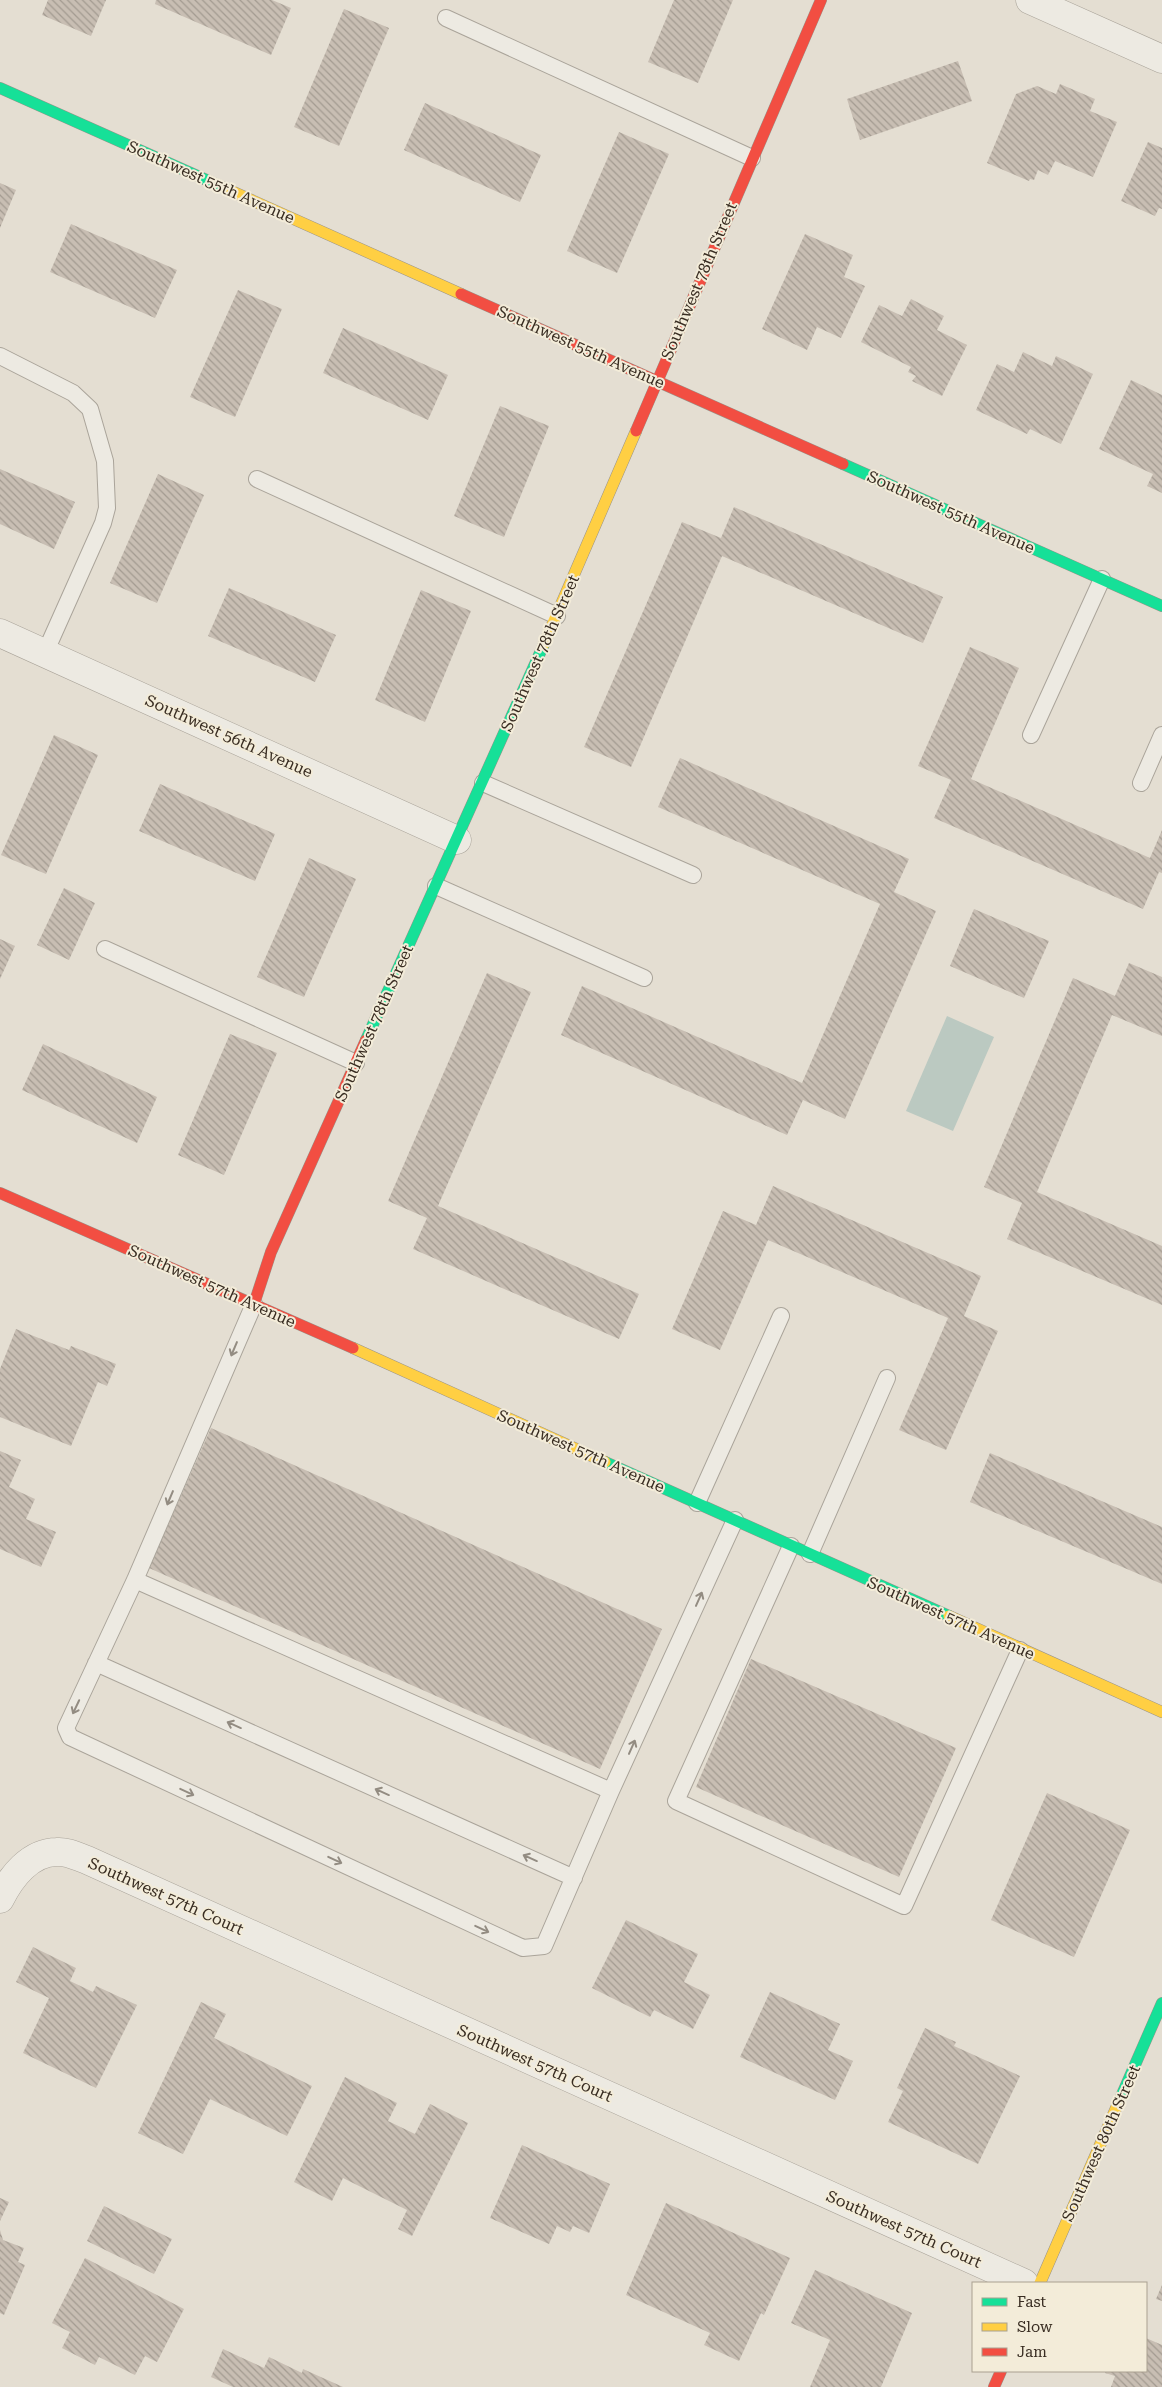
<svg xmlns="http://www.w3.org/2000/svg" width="1162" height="2387" font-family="'Roboto Serif',serif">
  <defs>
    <pattern id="building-back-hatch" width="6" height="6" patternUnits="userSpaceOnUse" patternTransform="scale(1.25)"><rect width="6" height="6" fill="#c8beb3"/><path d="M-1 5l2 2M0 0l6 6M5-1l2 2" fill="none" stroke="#a39b91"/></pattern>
  </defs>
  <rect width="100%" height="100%" fill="#e4ded2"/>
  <path fill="#bbc9c1" d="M947 1016 994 1037 953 1131 906 1111Z"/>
  <path fill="url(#building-back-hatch)" d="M48 0H106L91 36 42 15Z
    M156 0H272L291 8 271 55 155 4Z
    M674 0H733L698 83 648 62Z
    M344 9 389 28 339 146 294 127Z
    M958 61 972 101 860 140 847 99Z
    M1060 84 1095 99 1090 111 1117 122 1093 177 1055 161 1048 175 1038 170 1034 180 1030 179 1029 181 987 163 1016 94 1037 86 1056 94Z
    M425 103 541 155 520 202 404 150Z
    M619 132 669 154 617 273 567 251Z
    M1148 142 1162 148V209L1159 208 1155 216 1121 201Z
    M0 183 16 190 0 228Z
    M71 224 177 270 155 318 50 272Z
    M805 234 853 255 844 277 865 286 841 338 817 327 807 350 762 329Z
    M238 290 282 309 235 417 190 397Z
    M911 299 944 316 937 330 967 345 942 396 912 381 916 376 908 372 911 367 861 342 879 305 902 316Z
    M343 328 448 375 428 420 323 373Z
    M1023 352 1052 366 1056 356 1093 374 1061 444 1030 429 1027 434 976 410 997 364 1014 372Z
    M1131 380 1162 395V493L1147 486 1153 474 1099 449Z
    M500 406 549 426 504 537 454 516Z
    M0 469 75 502 54 549 0 524Z
    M158 474 204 495 157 603 110 583Z
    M734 507 943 597 923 643 722 556 631 767 584 747 682 522 721 538Z
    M229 588 336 635 315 682 208 636Z
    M421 590 471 611 425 722 375 700Z
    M970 647 1019 668 971 779 1150 858 1162 830V873L1159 872 1143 909 934 818 951 780 918 766Z
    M54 735 98 755 46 874 1 855Z
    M680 758 909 859 894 892 936 911 845 1119 803 1100 787 1135 561 1035 582 986 802 1083 880 904 658 807Z
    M160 784 275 834 255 881 139 831Z
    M309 858 356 879 304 997 257 977Z
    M64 888 95 903 69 960 37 945Z
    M974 909 1049 941 1024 998 950 966Z
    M0 939 15 946 0 979Z
    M1129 963 1162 977V1036L1112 1015 1037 1192 1162 1246V1305L1007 1239 1022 1203 984 1187 1073 978 1115 996Z
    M487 973 531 992 438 1206 639 1294 619 1339 413 1249 427 1218 388 1201Z
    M230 1034 277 1053 224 1175 178 1155Z
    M43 1044 157 1097 137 1143 22 1090Z
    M773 1186 981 1276 964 1316 998 1331 946 1450 899 1430 948 1318 768 1240 720 1350 672 1329 723 1211 756 1225Z
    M16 1329 69 1350 71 1346 116 1364 107 1386 98 1382 71 1446 0 1417V1369Z
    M211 1428 662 1629 600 1769 149 1568Z
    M0 1451 21 1460 9 1487 35 1499 26 1519 56 1532 41 1567 0 1549Z
    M990 1453 1162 1527V1584L970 1502Z
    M751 1659 956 1748 899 1877 696 1787Z
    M1047 1793 1130 1830 1074 1957 991 1920Z
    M626 1920 698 1954 684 1982 710 1995 693 2029 654 2010 650 2017 592 1988Z
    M33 1947 76 1968 70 1981 93 1992 96 1986 137 2005 96 2088 23 2053 49 1998 16 1982Z
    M770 1992 840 2024 828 2050 853 2061 835 2100 740 2057Z
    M201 2002 226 2014 214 2038 312 2086 287 2136 210 2099 183 2154 138 2133Z
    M925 2028 956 2042 954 2046 1020 2076 978 2164 888 2122 903 2091 897 2088Z
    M345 2077 397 2103 388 2121 415 2134 430 2104 468 2123 412 2236 398 2229 407 2210 343 2178 332 2201 294 2182Z
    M522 2145 610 2184 589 2233 573 2226 570 2232 557 2226 549 2244 490 2218Z
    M0 2198 9 2202 0 2221Z
    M666 2203 790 2258 764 2315 761 2313 739 2361 704 2345 710 2333 626 2295Z
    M104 2206 172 2239 154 2274 87 2241Z
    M0 2230 3 2240 24 2248 18 2262 25 2265 4 2315 0 2313Z
    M85 2258 184 2309 157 2362 145 2356 135 2375 99 2357 95 2365 62 2348 70 2332 52 2323Z
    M815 2270 912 2313 881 2387H810L830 2340 791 2323Z
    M1162 2285V2301L1156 2299Z
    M1146 2338 1162 2345V2387H1111L1115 2376 1105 2373 1106 2371H1146Z
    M223 2349 264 2368 269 2357 302 2373 303 2369 343 2387H233L211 2377Z"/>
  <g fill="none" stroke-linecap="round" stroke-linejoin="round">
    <defs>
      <path id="lane" d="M446 18 752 158
        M0 356 73 393 90 409 105 461 107 508 103 523 45 653
        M257 479 557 616
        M1031 735 1102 579
        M483 783 693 875
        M1141 783 1162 735
        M436 886 644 978
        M105 949 356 1063
        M254 1304 135 1580 66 1728 70 1737 523 1948 544 1946 611 1791 735 1520
        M697 1503 781 1316
        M791 1546 676 1801 904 1906 1020 1650
        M810 1554 887 1378
        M135 1580 611 1791
        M96 1663 574 1878"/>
      <path id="street" d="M1030 0 1162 59
        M0 633 457 840
        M0 1899C11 1877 30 1852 57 1852 67 1851 78 1857 87 1860L1024 2283"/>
      <path id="fast" d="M0 88 229 190
        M843 464 1162 606
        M366 1040 544 644
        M605 1462 949 1616
        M1117 2106 1162 2003"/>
      <path id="slow" d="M229 190 461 294
        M544 644 636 431
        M353 1348 605 1462
        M949 1616 1162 1712
        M1040 2283 1117 2106"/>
      <path id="jam" d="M461 294 843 464
        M636 431 821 0
        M0 1193 353 1348
        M254 1304 271 1252 366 1040
        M994 2387 1001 2371"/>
    </defs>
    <use href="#lane" stroke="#aaa49a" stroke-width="18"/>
    <use href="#street" stroke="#aaa49a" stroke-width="29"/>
    <use href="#fast" stroke="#99938a" stroke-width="12"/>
    <use href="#slow" stroke="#99938a" stroke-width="12"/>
    <use href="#jam" stroke="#99938a" stroke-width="12"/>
    <use href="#lane" stroke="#edeae2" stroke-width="16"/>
    <use href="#street" stroke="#edeae2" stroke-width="28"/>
    <use href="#fast" stroke="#16e098" stroke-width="11"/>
    <use href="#slow" stroke="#ffcf43" stroke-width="11"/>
    <use href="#jam" stroke="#f24e42" stroke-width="11"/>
  </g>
  <defs><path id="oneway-shaft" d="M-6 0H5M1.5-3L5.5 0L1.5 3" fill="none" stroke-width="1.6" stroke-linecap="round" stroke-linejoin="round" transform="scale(1.25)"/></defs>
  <g stroke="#938c82">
    <use href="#oneway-shaft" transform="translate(234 1349) rotate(113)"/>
    <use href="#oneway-shaft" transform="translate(170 1498) rotate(113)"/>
    <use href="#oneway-shaft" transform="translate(699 1599) rotate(-66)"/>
    <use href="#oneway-shaft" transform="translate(76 1707) rotate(115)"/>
    <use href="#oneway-shaft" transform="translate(234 1725) rotate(-156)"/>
    <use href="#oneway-shaft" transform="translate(632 1747) rotate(-66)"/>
    <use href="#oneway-shaft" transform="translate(187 1792) rotate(25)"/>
    <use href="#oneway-shaft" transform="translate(382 1792) rotate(-156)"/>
    <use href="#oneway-shaft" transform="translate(530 1858) rotate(-156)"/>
    <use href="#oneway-shaft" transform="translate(335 1860) rotate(25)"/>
    <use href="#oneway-shaft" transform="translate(482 1929) rotate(25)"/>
  </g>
  <g text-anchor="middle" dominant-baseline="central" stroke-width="4" stroke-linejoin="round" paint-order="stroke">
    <g font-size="16" fill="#392d22" stroke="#f3ecd9">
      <text transform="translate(211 182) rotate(24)">Southwest 55th Avenue</text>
      <text transform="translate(699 281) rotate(-67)">Southwest 78th Street</text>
      <text transform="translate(581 347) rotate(24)">Southwest 55th Avenue</text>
      <text transform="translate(951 512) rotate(24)">Southwest 55th Avenue</text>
      <text transform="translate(540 653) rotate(-66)">Southwest 78th Street</text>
      <text transform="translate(229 736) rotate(24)">Southwest 56th Avenue</text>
      <text transform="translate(374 1023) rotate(-66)">Southwest 78th Street</text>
      <text transform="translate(212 1286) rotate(24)">Southwest 57th Avenue</text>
      <text transform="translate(581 1451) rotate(24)">Southwest 57th Avenue</text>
      <text transform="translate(951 1618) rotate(24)">Southwest 57th Avenue</text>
      <text transform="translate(166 1896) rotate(24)">Southwest 57th Court</text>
      <text transform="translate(535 2063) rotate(24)">Southwest 57th Court</text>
      <text transform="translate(1101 2143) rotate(-66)">Southwest 80th Street</text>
      <text transform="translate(904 2229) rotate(24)">Southwest 57th Court</text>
    </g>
  </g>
  <rect x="972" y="2282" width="175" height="90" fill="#f3ecd9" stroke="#a9a090"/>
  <rect x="982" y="2298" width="25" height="8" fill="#16e098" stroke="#a9a090"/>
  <text x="1017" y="2307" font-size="15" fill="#392d22">Fast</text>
  <rect x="982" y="2323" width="25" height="8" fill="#ffcf43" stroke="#a9a090"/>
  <text x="1017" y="2332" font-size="15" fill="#392d22">Slow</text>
  <rect x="982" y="2348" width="25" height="8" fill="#f24e42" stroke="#a9a090"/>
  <text x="1017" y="2357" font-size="15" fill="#392d22">Jam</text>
</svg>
